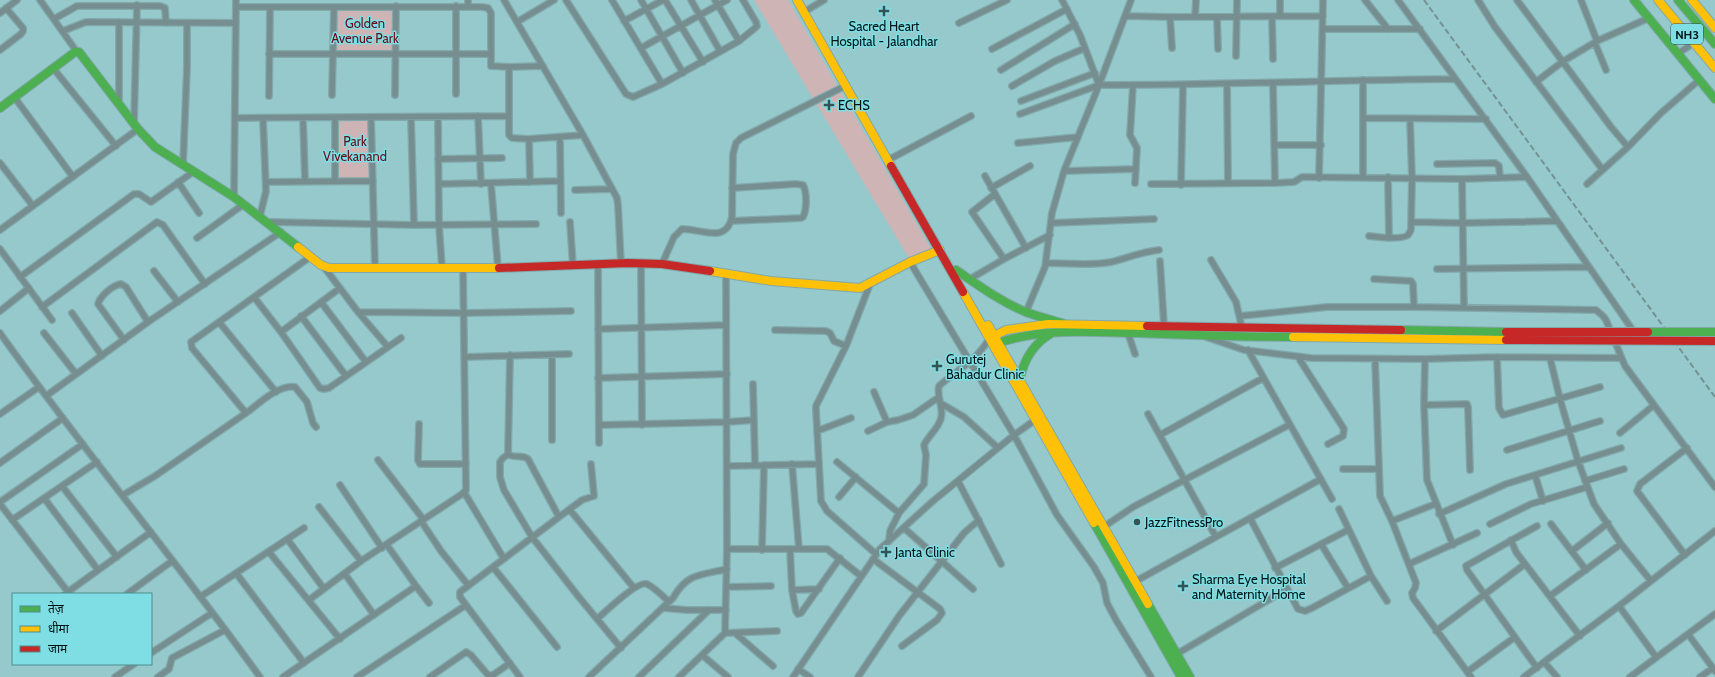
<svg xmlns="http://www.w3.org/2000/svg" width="1715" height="677" font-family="Cabin,'Noto Sans Devanagari',sans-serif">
  <rect width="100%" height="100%" fill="#95c9cc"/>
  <path fill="#ceb4b5" d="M754 0H788L931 249 910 260Z
    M396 7V53H336L334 8Z
    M371 118 372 180 338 179 339 119Z"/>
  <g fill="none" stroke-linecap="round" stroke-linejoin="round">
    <path stroke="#77a5a7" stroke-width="5.5" stroke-dasharray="5.5 3" stroke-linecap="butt" d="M1691 44 1707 33"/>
    <defs>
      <path id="street" d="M40 0 77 52
        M504 0 583 135 617 198 618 205 621 264
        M566 0 626 94 633 97 662 84
        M612 0 662 84 739 41 755 28 757 26 756 22 743 0
        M641 0 683 73
        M665 0 703 62
        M691 0 720 51
        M715 0 739 41
        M1062 0 1080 35 1099 85C1218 85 1337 80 1455 79
        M1365 0 1388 29
        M1398 0 1527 177 1634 332
        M1478 0 1495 27 1602 169
        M1517 0 1611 127 1628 147
        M1581 0 1597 41
        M456 6V94
        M468 6V0
        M236 7H482L488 8 491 13V66L509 67 543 66
        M804 12 824 0
        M0 13 17 0
        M1125 16 1170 17 1323 16
        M1280 16V0
        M1170 17 1172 48
        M1195 17 1196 0
        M1217 17 1218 49
        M1272 17 1273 59
        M54 19 77 6H160L165 8 166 23
        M624 21 663 0
        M517 22 554 0
        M959 23 1007 0
        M1323 29H1420
        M63 31 86 22 236 23
        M1595 43 1606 70
        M641 48 727 0
        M992 49 1067 9
        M0 50 21 34 23 31V28L6 8
        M269 54H490
        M1677 54 1688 47
        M1236 56 1237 0
        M509 67V135L512 138 529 139
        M53 68 116 146
        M1001 70 1075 24
        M1536 82 1562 62 1597 41 1649 18
        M1227 84 1228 183
        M1273 84 1275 183
        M1133 85 1130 135 1137 148 1135 183
        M1012 86 1055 61 1085 48
        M332 95 334 7
        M395 95 396 6
        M269 96 270 7
        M15 98 73 177
        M1021 101 1095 73
        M119 103V22
        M1020 114 1099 85
        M478 116 481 184
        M371 117 375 268
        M411 117 414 225
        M438 117 439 225 442 268
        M235 118 509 116
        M335 118V180
        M1364 118 1486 119
        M303 119 305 180
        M134 123 137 5
        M560 138 561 213
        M1018 143 1078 137
        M1275 145H1321
        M438 159 502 158
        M888 160 971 116
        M0 163 33 206
        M1437 164 1495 163 1499 166 1500 178
        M183 165 187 67V23
        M1064 171 1136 169
        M985 176 1026 248
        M1363 177V80
        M1388 177 1389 238
        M1319 178 1323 0
        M1462 179 1464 308
        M178 182 199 213
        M266 182 373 181
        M530 182 529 139 583 135
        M439 184 560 181
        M491 184 498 268
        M1151 184 1275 183 1294 182 1302 177 1462 179 1527 177
        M1587 184 1628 147 1661 113 1698 81
        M1181 185 1183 85
        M991 188 1030 166
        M575 190 612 189
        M995 194 972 212 1004 259
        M234 197 236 0
        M260 216 266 191 263 119
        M731 221 801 218 803 217C807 209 807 192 803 185L796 184 732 188
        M570 222 573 266
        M1412 222 1462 223 1557 221
        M269 223 271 222 414 225 536 224
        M1051 223 1154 219
        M0 230 138 129
        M1369 236C1377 237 1402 240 1408 235 1409 234 1411 230 1411 229L1412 178 1410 119
        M197 238 244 204
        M0 249 52 320
        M1211 260 1236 302 1242 328
        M1160 261 1164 326
        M910 262 1014 435 1057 515 1094 567 1103 583 1107 603 1116 620 1151 677
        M1046 263C1067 263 1090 266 1111 262 1127 258 1141 252 1159 250
        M641 264 642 425
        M662 264 674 237 682 229C702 229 726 244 732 217L733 154 736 143 741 138 845 86
        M598 265 599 443
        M324 267 358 312 388 347
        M1437 269 1589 267
        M154 271 178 302
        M20 277 134 194H139L151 202 193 172
        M970 279 1004 259 1050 235
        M1374 279 1411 281 1413 284 1414 307
        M870 284 846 346 816 406V410L821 501 827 511 876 554
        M254 297 281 332 320 388 324 389 329 388 401 338
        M321 302 366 362
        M42 307 157 222 163 225 205 284
        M0 311 29 288
        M358 312 465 313 571 311
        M1026 312 1045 267 1052 213 1064 171 1099 85 1131 0
        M72 313 102 356
        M301 316 346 376
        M1240 316 1327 307H1414L1596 310 1603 316 1606 320 1625 366 1715 487
        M219 322 276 392
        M598 329 726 325
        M775 330 826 331 830 333 834 341 846 346
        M281 332 340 288
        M0 333C83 450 176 560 260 677
        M44 333 76 374
        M1128 333 1135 354
        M1206 337 1244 350 1311 358 1425 359 1497 357 1621 358
        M124 340 98 304C100 296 113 285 121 284L126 287 148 322
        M1248 350 1332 499
        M510 355 508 454C514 459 522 454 528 459L559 517
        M552 355V440
        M465 357 569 354
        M1298 357 1344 429 1343 436 1328 444
        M1497 357 1499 408 1503 415 1600 387
        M1550 358 1560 399 1578 461 1594 504 1621 544 1651 581
        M1375 359 1380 496 1392 521 1416 583 1415 588 1412 593 1413 598 1471 677
        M1425 359 1424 405 1427 480 1453 545
        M598 378 727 374
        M753 384 755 465
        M874 392 887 422
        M46 396 148 322 281 232
        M942 404 964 417 998 448
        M1424 405 1467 404 1468 407 1470 470
        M246 413C259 404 277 385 295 387L307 402 313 423 316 427
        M0 414 39 387
        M1148 414 1216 537
        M419 424 418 460 420 464H466
        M600 425 727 422 754 420
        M817 431 851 418
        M868 431 887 422 898 420 913 415 939 397
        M1620 433 1654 405
        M1160 435 1263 378
        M1507 450 1600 421
        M508 454 502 459 500 462V477L504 490 532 537 578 596 621 648
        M378 460 423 519
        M837 462 899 513
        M0 463 63 418
        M792 464 799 549
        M727 466 819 464
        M1343 469H1379
        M1535 475 1543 501
        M958 481 1001 564
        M1585 481 1624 469
        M340 485 382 548
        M62 486 117 557
        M464 492 504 559
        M123 495 155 476 246 413 192 348 191 342 310 257
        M839 497 856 477
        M44 498 98 570
        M0 502 83 444
        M0 504 68 592
        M319 507 361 561
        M1339 509 1371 576 1387 601
        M570 510 634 588
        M1439 514 1506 484 1621 448
        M1250 518 1298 609 1305 611 1312 608 1371 576
        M12 520 97 462
        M421 521 441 551 468 585
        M1392 521 1435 504
        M1490 524 1531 504 1587 487
        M1551 524 1586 570
        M1105 526 1133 507 1289 425
        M904 528 973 589
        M288 540 324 589
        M1511 540 1516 552 1580 636
        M889 541 890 531 899 513 924 484 926 455 924 445C928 436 939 428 941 418 944 407 936 397 939 386 956 371 977 360 989 339
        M1321 544 1348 588
        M387 545 416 586 429 603
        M727 549H827L861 576
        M790 549 792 590 796 611 798 614 801 613 840 558
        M762 550 764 465
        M1572 551 1608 523
        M269 552 340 639
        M1685 555 1637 491 1640 484 1687 448
        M873 559 940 609 942 613 937 620 902 646
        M1409 564 1477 533
        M493 567 557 647
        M1275 568 1348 530
        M236 573 304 663
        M345 574 374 615
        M1136 581 1321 479
        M726 587 771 586
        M792 590 819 589
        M65 594 151 532
        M127 594 172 561
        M1550 596 1621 544
        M200 597 304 528
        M309 600 361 561 462 494 466 490 463 268
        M1619 606 1656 657
        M663 608 687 610H726
        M597 619C605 612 638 580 647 584 655 588 663 596 669 602
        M1436 631 1525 564
        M725 633 727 549 726 275
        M735 633 773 666
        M1688 634 1715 671
        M151 653 212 613
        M702 655 728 677
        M1175 655 1287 589
        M1545 663 1557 677
        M1537 668 1467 570 1466 566 1537 526
        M798 669 810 677
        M1467 672 1515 637
        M115 677 134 664
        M158 677 169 669 172 658 225 630
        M283 677 416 586
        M357 677 466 605
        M430 677 466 652 471 655 488 675H493L510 663
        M520 677 460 597V592L559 517 582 500 594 496 591 464
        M589 677 673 598C687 573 701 575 727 569
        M639 677 709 610
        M679 677 725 633 777 631
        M793 677 880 549 933 501 1014 435 1035 420
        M858 677 899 616 964 533 979 520
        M1524 677 1619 606 1715 531
        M1630 677 1715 614
        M1700 677 1713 668"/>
      <path id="fast" d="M1634 0 1715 99
        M1678 0 1715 44
        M0 108 75 52H79L138 129 155 147 234 197 298 247
        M956 270C978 285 1001 302 1026 312 1039 317 1052 320 1065 324
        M1401 330 1506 332
        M993 345C1039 327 1089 332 1137 333 1189 335 1241 337 1293 337
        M1020 379C1024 359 1034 343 1052 333
        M1094 523 1181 677
        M1148 604 1190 677"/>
      <path id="slow" d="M797 0 891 166
        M1658 0 1715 68
        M1692 0 1715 28
        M298 247 321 265 329 268H499
        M710 271 771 281 860 288 910 262 940 250
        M963 292 1094 523
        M988 325 1148 604
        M1293 337 1506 340
        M990 338 1006 330 1048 324 1147 326"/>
      <path id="jam" d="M891 166 963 292
        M499 268 628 263 662 264 710 271
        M1147 326 1401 330"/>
    </defs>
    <use href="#street" stroke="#82a8aa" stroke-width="8"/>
    <use href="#fast" stroke="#82a8aa" stroke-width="10"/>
    <use href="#slow" stroke="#82a8aa" stroke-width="10"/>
    <use href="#jam" stroke="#82a8aa" stroke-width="10"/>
    <use href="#street" stroke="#768e90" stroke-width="5.5"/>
    <use href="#fast" stroke="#4caf50" stroke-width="8"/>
    <use href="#slow" stroke="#ffc107" stroke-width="8"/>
    <use href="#jam" stroke="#c62828" stroke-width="8"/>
    <path stroke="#749293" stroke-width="2" stroke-dasharray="6 3" stroke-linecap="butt" d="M1424 0 1715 397"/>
    <defs>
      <path id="fast-bridge" d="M1648 332H1715"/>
      <path id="jam-bridge" d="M1506 332H1648
        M1506 340 1715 341"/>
    </defs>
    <use href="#fast-bridge" stroke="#82a8aa" stroke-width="10" stroke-linecap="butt"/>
    <use href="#jam-bridge" stroke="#82a8aa" stroke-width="10" stroke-linecap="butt"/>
    <use href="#fast-bridge" stroke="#4caf50" stroke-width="8"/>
    <use href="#jam-bridge" stroke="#c62828" stroke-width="8"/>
  </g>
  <g fill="#355354" stroke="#7edee3" stroke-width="1.5">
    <path d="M882 5h4v4h4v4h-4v4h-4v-4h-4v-4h4z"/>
    <path d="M827 99h4v4h4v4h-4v4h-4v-4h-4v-4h4z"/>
    <path d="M935 360h4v4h4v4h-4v4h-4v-4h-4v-4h4z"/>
    <circle cx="1137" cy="522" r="4"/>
    <path d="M884 546h4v4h4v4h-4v4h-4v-4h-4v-4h4z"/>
    <path d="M1181 580h4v4h4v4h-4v4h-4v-4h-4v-4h4z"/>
  </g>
  <g text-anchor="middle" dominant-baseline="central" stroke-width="3" stroke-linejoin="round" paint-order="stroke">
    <rect fill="#7edee3" stroke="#265052" stroke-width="1" x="1671" y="24" width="32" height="20" rx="3"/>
    <g font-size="12" font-weight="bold" fill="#011314">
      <text x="1687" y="34">NH3</text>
    </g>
    <g font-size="13" fill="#650d1a" stroke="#7edee3">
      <text x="365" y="23">Golden<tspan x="365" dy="15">Avenue Park</tspan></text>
      <text x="355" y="141">Park<tspan x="355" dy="15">Vivekanand</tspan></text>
    </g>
    <g font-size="13" fill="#011314" stroke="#7edee3" text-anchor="start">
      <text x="884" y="26" text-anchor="middle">Sacred Heart<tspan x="884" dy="15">Hospital - Jalandhar</tspan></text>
      <text x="838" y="105">ECHS</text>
      <text x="946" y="359">Gurutej<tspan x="946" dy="15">Bahadur Clinic</tspan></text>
      <text x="1145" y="522">JazzFitnessPro</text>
      <text x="895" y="552">Janta Clinic</text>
      <text x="1192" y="579">Sharma Eye Hospital<tspan x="1192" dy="15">and Maternity Home</tspan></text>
    </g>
  </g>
  <rect x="12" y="593" width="140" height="72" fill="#7edee3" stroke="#4c8d90"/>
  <rect x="20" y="606" width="20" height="6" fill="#4caf50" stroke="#4c8d90"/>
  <text x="48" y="613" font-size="12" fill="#011314">तेज़</text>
  <rect x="20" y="626" width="20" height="6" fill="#ffc107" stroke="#4c8d90"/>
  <text x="48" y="633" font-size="12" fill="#011314">धीमा</text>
  <rect x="20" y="646" width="20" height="6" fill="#c62828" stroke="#4c8d90"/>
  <text x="48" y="653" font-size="12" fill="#011314">जाम</text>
</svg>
